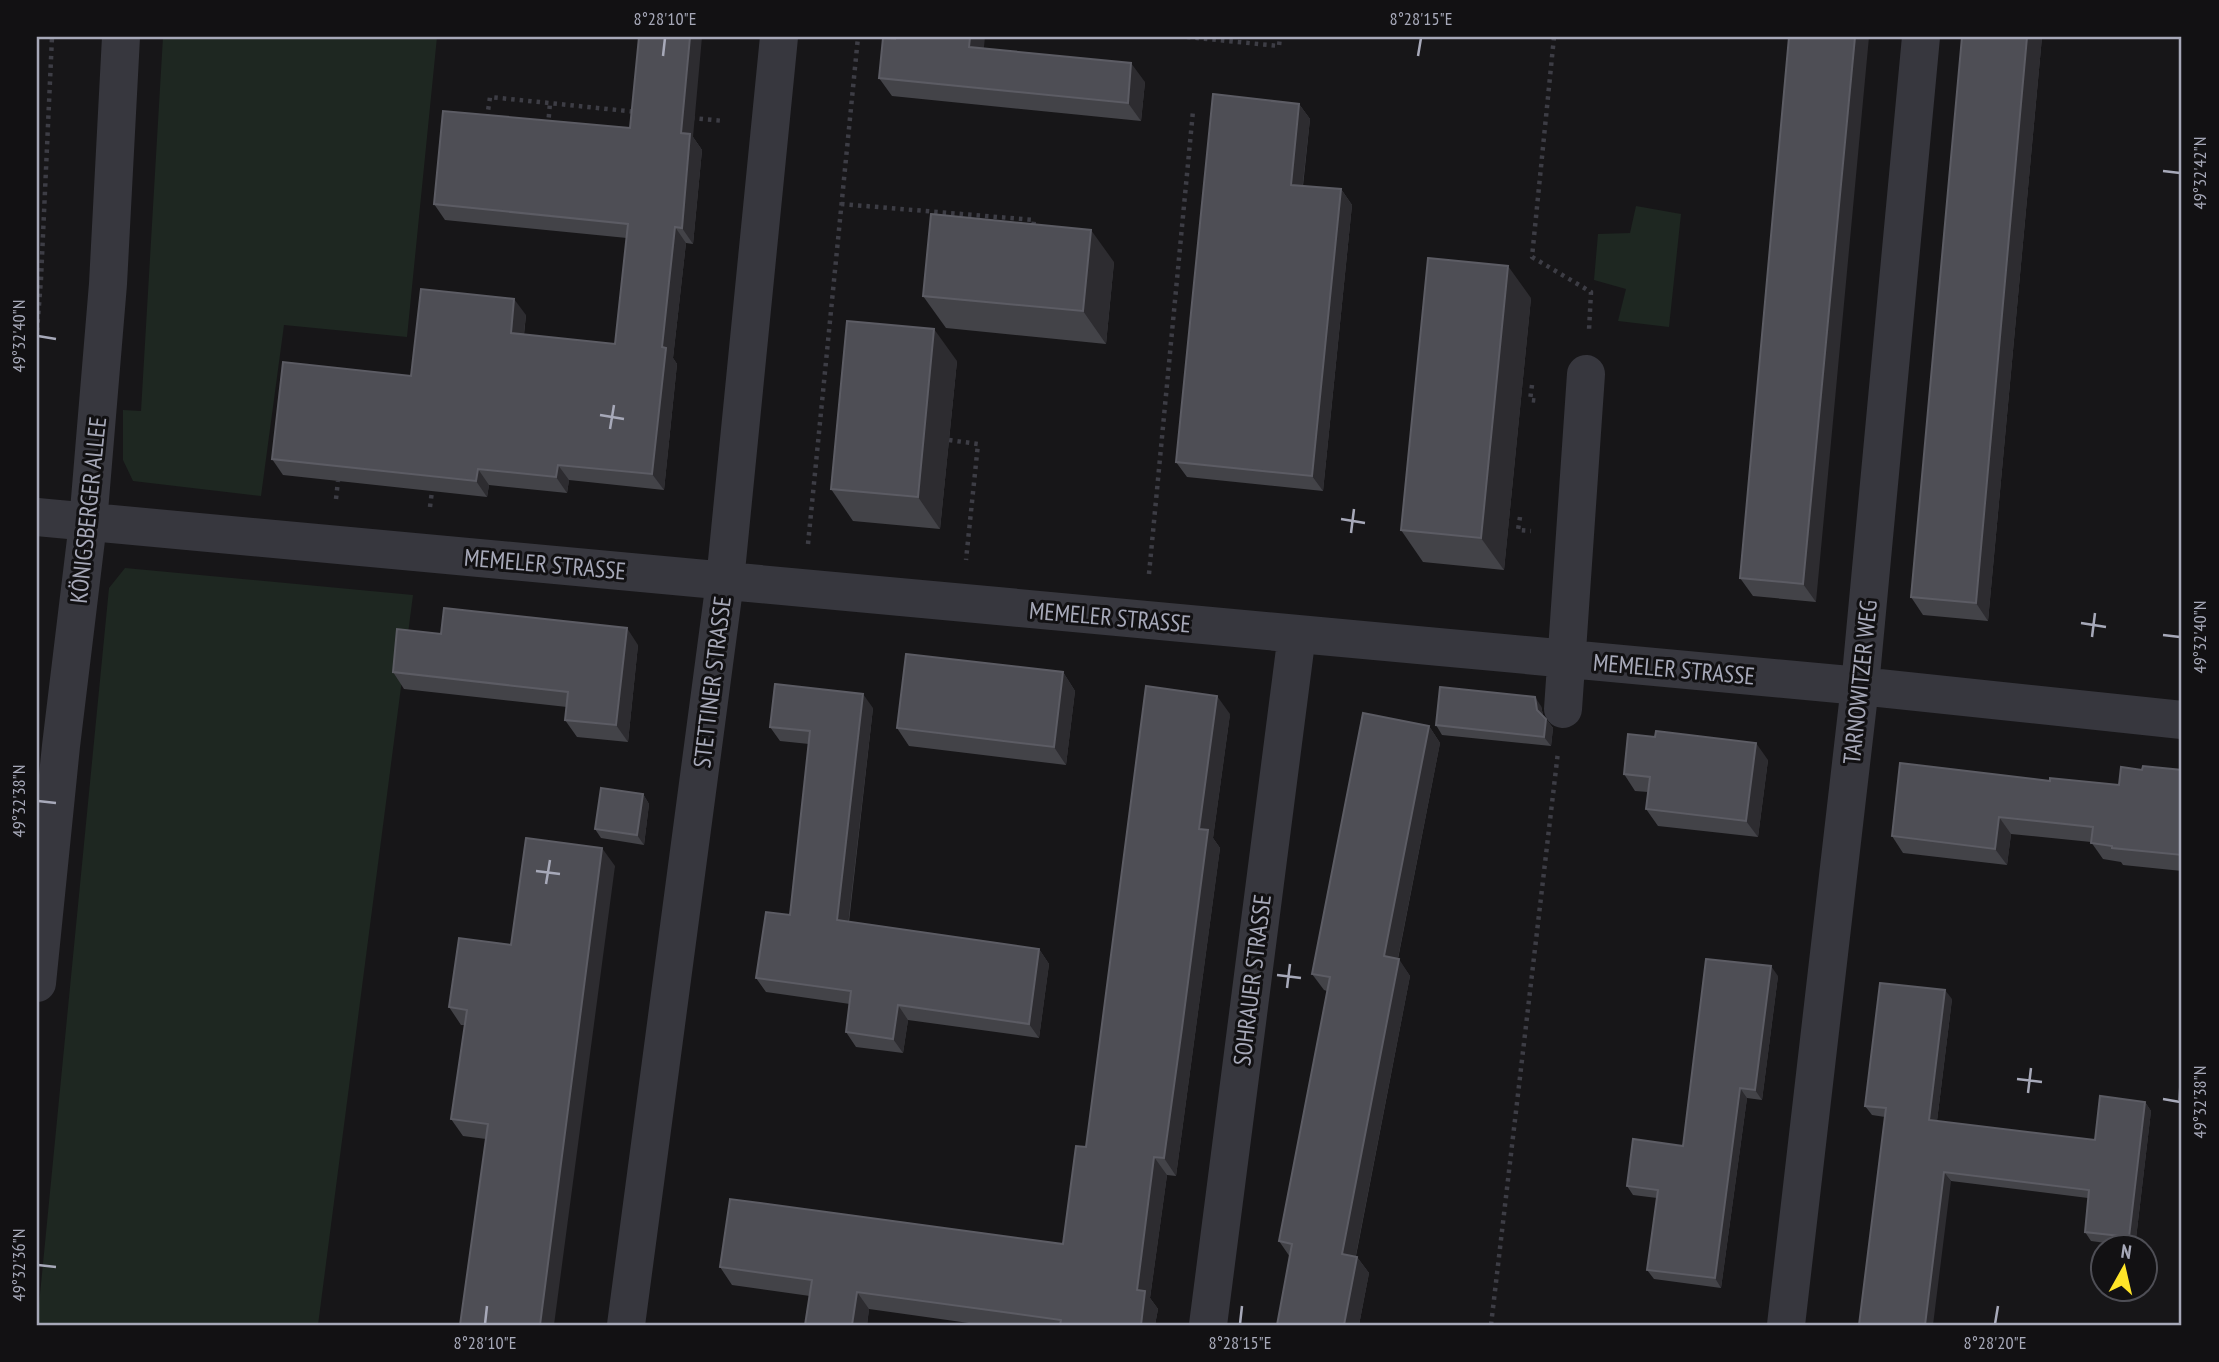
<svg xmlns="http://www.w3.org/2000/svg" width="2219" height="1362" font-family="'PT Sans Narrow',sans-serif">
  <rect width="100%" height="100%" fill="#171618"/>
  <path fill="#1e2721" d="M163 37H437L407 337 284 325 261 496 133 481 123 460V410L141 411Z
    M1636 206 1681 214 1669 327 1618 321 1626 289 1594 280 1598 234 1630 233Z
    M125 568 413 595 318 1325H37L109 588Z"/>
  <g fill="none" stroke-linecap="round" stroke-linejoin="round">
    <path stroke="#3d3d45" stroke-width="4.5" stroke-dasharray="3.5 5" stroke-linecap="butt" d="M1187 37 1279 46 1280 37
      M1554 37 1532 257 1591 292 1589 330
      M487 118 490 97 637 112
      M691 118 724 121
      M548 126 550 103
      M841 204 1034 220 1033 229
      M37 331 41 279 52 37
      M1532 385 1530 400 1539 401
      M949 440 978 444 966 560
      M336 499 338 481
      M430 507 432 491
      M1520 517 1518 530 1531 531
      M808 544 858 37
      M1149 574 1193 111
      M1491 1325 1558 752"/>
    <path stroke="#37373e" stroke-width="38" d="M37 517 1860 686 2182 720
      M1563 709 1586 374
      M37 983 61 746 88 523 108 284 121 37
      M626 1325 725 581 779 37
      M1208 1325 1297 634
      M1786 1325 1860 686 1921 37"/>
  </g>
  <path fill="#434348" d="M1789 37 1816 602 1753 596 1740 578Z
    M1962 37H2042L1988 621 1923 615 1911 597Z
    M895 39 984 48 1145 82 1141 121 892 96 879 78Z
    M1299 104 1310 119 1303 186 1341 189 1352 205 1323 491 1187 477 1176 462Z
    M693 137 702 150 693 244 686 243 673 358 677 364 664 490 569 480 567 493 489 485 487 497 283 475 272 459 411 376 526 315 524 335 615 344 627 238 445 220 434 204Z
    M1114 262 1106 344 946 328 923 296Z
    M1531 298 1504 570 1423 562 1401 530Z
    M957 361 940 529 853 521 831 489Z
    M441 634 638 645 628 742 577 737 565 720 567 707 404 689 393 672Z
    M1063 672 1075 691 1066 765 909 746 897 728Z
    M1541 706 1543 715 1553 728 1551 746 1442 735 1436 725Z
    M873 708 849 922 1039 949 1049 964 1039 1038 908 1020 903 1053 856 1047 846 1032 850 1004 766 992 756 978 790 915 809 744 780 741 770 727Z
    M1230 714 1213 838 1220 848 1176 1176 1167 1175 1150 1298 1158 1309 1155 1325H983L869 1309 867 1325H805L810 1296 732 1285 720 1267 1063 1244 1086 1147Z
    M1429 726 1440 743 1398 959 1410 976 1356 1256 1357 1257 1369 1273 1359 1325H1277L1290 1257 1279 1241 1327 991 1324 990 1312 974Z
    M1768 760 1758 837 1658 826 1646 809 1648 792 1635 791 1624 774Z
    M2182 770V871L2123 865 2121 862 2103 859 2091 842 2011 834 2007 865 1903 853 1892 836 2050 781 2119 785Z
    M643 794 649 804 644 845 601 838 595 829Z
    M615 866 486 1139 463 1136 451 1119 465 1025H461L449 1007 511 945Z
    M1778 976 1762 1100 1747 1098 1721 1288 1654 1279 1647 1270 1657 1198 1633 1195 1627 1186 1683 1146Z
    M1952 999 1937 1121 2095 1140 2145 1102 2151 1111 2135 1247 2091 1241 2085 1232 2088 1198 1951 1181 1885 1117 1872 1115 1865 1106Z"/>
  <path fill="#2d2c30" d="M690 37H702L693 137 702 150 693 244 682 228 681 133Z
    M970 37H985L982 66 969 47Z
    M1855 37H1869L1816 602 1803 584Z
    M2027 37H2042L1988 621 1976 603Z
    M1131 63 1145 82 1141 121 1128 103Z
    M1299 104 1310 119 1301 200 1291 185Z
    M1341 189 1352 205 1323 491 1312 476Z
    M675 227 686 243 673 358 677 364 664 490 652 474 662 347Z
    M1091 230 1114 262 1106 344 1083 311Z
    M1508 266 1531 298 1504 570 1481 538Z
    M514 299 526 315 522 349 511 333Z
    M934 329 957 361 940 529 918 497Z
    M558 465 569 480 567 493 556 477Z
    M478 469 489 485 487 497 476 481Z
    M627 628 638 645 628 742 616 725Z
    M1063 672 1075 691 1066 765 1054 747Z
    M863 694 873 708 847 934 837 920Z
    M1217 696 1230 714 1213 838 1220 848 1176 1176 1164 1158 1199 829Z
    M1535 697 1541 706 1544 719 1537 710Z
    M1546 719 1553 728 1551 746 1544 737Z
    M1429 726 1440 743 1395 973 1384 956Z
    M1756 743 1768 760 1758 837 1746 821Z
    M643 794 649 804 644 845 637 835Z
    M1999 817 2011 834 2007 865 1995 849Z
    M602 848 615 866 554 1325H540Z
    M1039 949 1049 964 1039 1038 1029 1024Z
    M1399 959 1410 976 1353 1270 1342 1254Z
    M1771 966 1778 976 1762 1100 1755 1090Z
    M1945 990 1952 999 1936 1129 1929 1120Z
    M898 1005 908 1020 903 1053 893 1039Z
    M1740 1088 1747 1098 1721 1288 1715 1278Z
    M2145 1102 2151 1111 2135 1247 2129 1237Z
    M1154 1157 1167 1175 1150 1298 1158 1309 1155 1325H1141L1137 1290Z
    M1944 1172 1951 1181 1933 1325H1925Z
    M1357 1257 1369 1273 1359 1325H1344Z
    M857 1292 869 1309 867 1325H852Z"/>
  <path fill="#4e4e55" stroke="#5c5c64" stroke-width="2" d="M639 37H690L681 133 690 134 682 228 675 227 662 347 666 348 652 474 558 465 556 477 478 469 476 481 272 459 283 362 411 376 421 289 514 299 511 333 615 344 628 224 434 204 443 111 630 128Z
    M895 37H970L969 47 1131 63 1128 103 879 78 883 38 895 39Z
    M1789 37H1855L1803 584 1740 578Z
    M1962 37H2027L1976 603 1911 597Z
    M1213 94 1299 104 1291 185 1341 189 1312 476 1176 462Z
    M931 214 1091 230 1083 311 923 296Z
    M1428 258 1508 266 1481 538 1401 530Z
    M847 321 934 329 918 497 831 489Z
    M444 608 627 628 616 725 565 720 568 692 393 672 397 629 441 634Z
    M906 654 1063 672 1054 747 897 728Z
    M775 684 863 694 837 920 1039 949 1029 1024 898 1005 893 1039 846 1032 851 991 756 978 766 912 790 915 810 731 770 727Z
    M1146 686 1217 696 1199 829 1208 830 1182 1028 1164 1158 1154 1157 1137 1290 1145 1291 1141 1325H1060L1061 1320 857 1292 852 1325H805L812 1280 720 1267 730 1199 1063 1244 1076 1146 1086 1147Z
    M1440 687 1535 697 1537 710 1546 719 1544 737 1436 725Z
    M1363 713 1429 726 1384 956 1399 959 1342 1254 1357 1257 1344 1325H1277L1292 1244 1279 1241 1330 977 1312 974Z
    M1656 731 1756 743 1746 821 1646 809 1650 777 1624 774 1628 734 1655 737Z
    M1900 763 2050 781V778L2119 785 2121 767 2142 770 2143 766 2182 770V855L2112 848V846L2091 843 2093 827 1999 817 1995 849 1892 836Z
    M601 788 643 794 637 835 595 829Z
    M526 838 602 848 540 1325H460L488 1124 451 1119 467 1010 449 1007 459 938 511 945Z
    M1706 959 1771 966 1755 1090 1740 1088 1715 1278 1647 1270 1658 1190 1627 1186 1633 1139 1683 1146Z
    M1880 983 1945 990 1929 1120 2095 1140 2100 1096 2145 1102 2129 1237 2085 1232 2089 1190 1944 1172 1925 1325H1859L1886 1108 1865 1106Z
    M2182 1063V1099H2179Z"/>
  <path fill="none" stroke="#a7a9b9" stroke-width="2.5" d="M663 56 665 38M1418 56 1421 38M2163 171 2180 173M38 336 56 339M600 415 624 419M610 429 614 405M1341 519 1365 523M1351 533 1354 509M2081 623 2106 627M2163 635 2180 637M2092 637 2095 613M38 801 56 803M536 871 560 874M546 884 550 860M1277 975 1301 978M1287 988 1290 964M2017 1079 2042 1082M2028 1093 2031 1068M2163 1099 2180 1102M38 1265 56 1267M485 1324 487 1306M1240 1324 1242 1306M1995 1324 1998 1306"/>
  <g text-anchor="middle" dominant-baseline="central" stroke-width="6" stroke-linejoin="round" paint-order="stroke">
    <g font-size="24" fill="#a7a9b9" stroke="#121113">
      <text transform="translate(88 510) rotate(-84)">KÖNIGSBERGER ALLEE</text>
      <text transform="translate(545 564) rotate(5)">MEMELER STRASSE</text>
      <text transform="translate(1110 617) rotate(5)">MEMELER STRASSE</text>
      <text transform="translate(1674 669) rotate(5)">MEMELER STRASSE</text>
      <text transform="translate(712 682) rotate(-83)">STETTINER STRASSE</text>
      <text transform="translate(1860 682) rotate(-84)">TARNOWITZER WEG</text>
      <text transform="translate(1252 980) rotate(-83)">SOHRAUER STRASSE</text>
    </g>
  </g>
  <rect width="2219" height="1362" fill="none" stroke="#121113" stroke-width="77"/>
  <g transform="translate(2124 1268) rotate(8)"><circle r="33" fill="#121113" stroke="#4e4e55" stroke-width="2"/>
  <path d="M0-5L12 26L0 18L-12 26Z" fill="#ffe528"/>
  <text y="-10" font-size="19" font-weight="bold" text-anchor="middle" fill="#a7a9b9">N</text>
  </g>
  <rect x="38" y="38" width="2142" height="1286" fill="none" stroke="#a7a9b9" stroke-width="2.5"/>
  <g font-size="18" text-anchor="middle" fill="#a7a9b9">
    <text x="665" y="25">8°28'10"E</text>
    <text x="1421" y="25">8°28'15"E</text>
    <text transform="translate(2200 173) rotate(-90)" y="6">49°32'42"N</text>
    <text transform="translate(19 336) rotate(-90)" y="6">49°32'40"N</text>
    <text transform="translate(2200 637) rotate(-90)" y="6">49°32'40"N</text>
    <text transform="translate(19 801) rotate(-90)" y="6">49°32'38"N</text>
    <text transform="translate(2200 1102) rotate(-90)" y="6">49°32'38"N</text>
    <text transform="translate(19 1265) rotate(-90)" y="6">49°32'36"N</text>
    <text x="485" y="1349">8°28'10"E</text>
    <text x="1240" y="1349">8°28'15"E</text>
    <text x="1995" y="1349">8°28'20"E</text>
  </g>
</svg>
